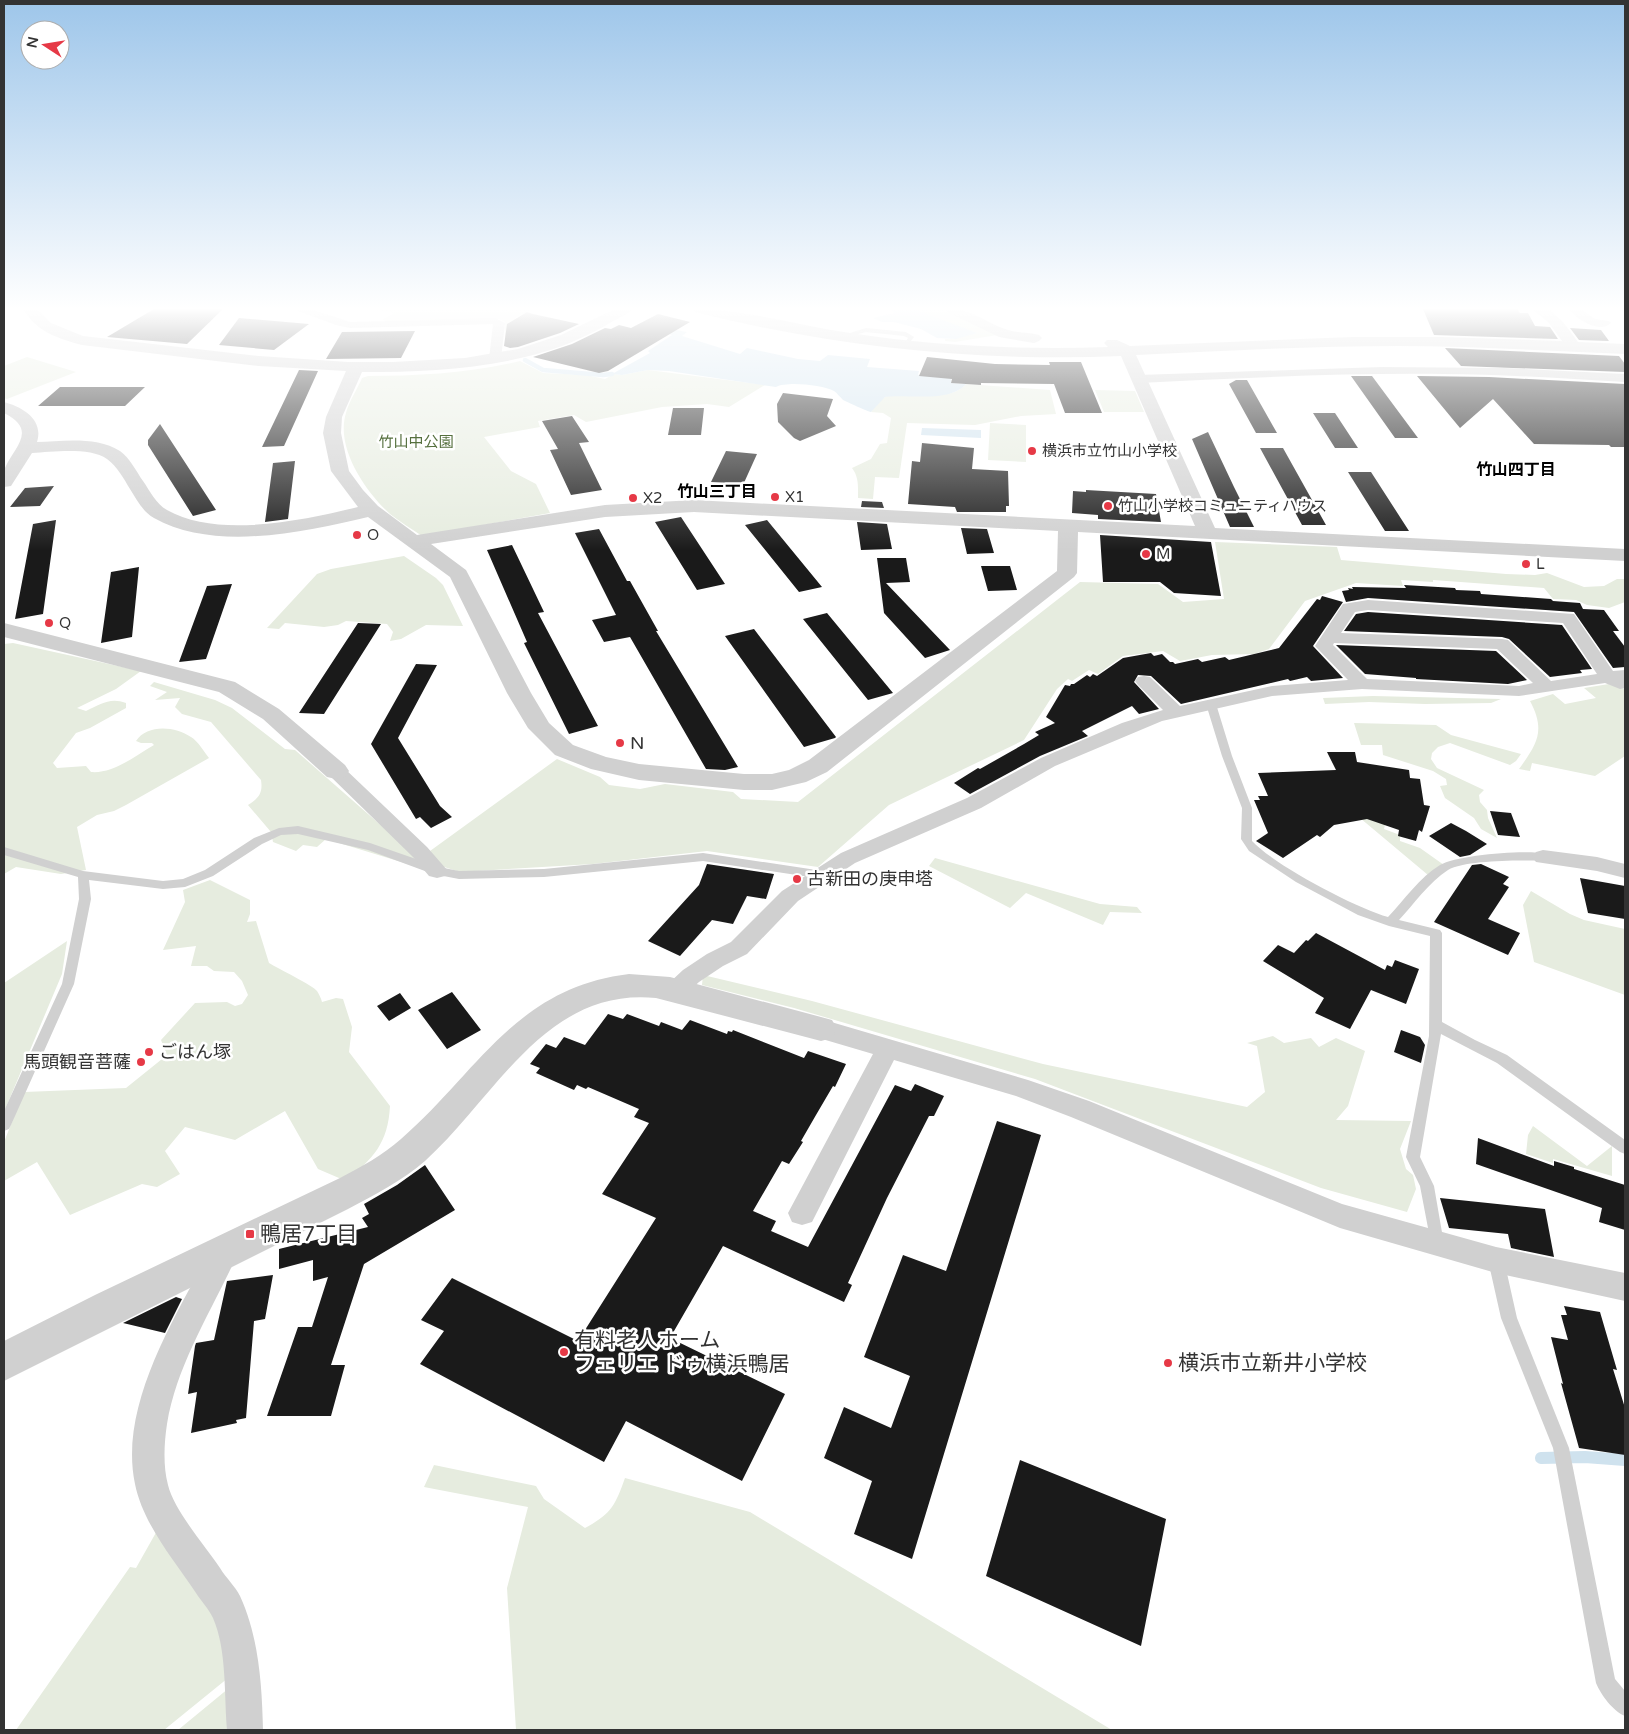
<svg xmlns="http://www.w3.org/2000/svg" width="1629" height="1734" font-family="'Varela Round','Noto Sans JP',sans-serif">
  <rect width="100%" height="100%" fill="#fff"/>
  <path fill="#e6ecdf" d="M377 309 531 310 515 318 518 322 505 338V322L499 319 387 321 382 320 394 313Z
    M915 309H943L997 335 955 342 945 341V339H956Z
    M27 357 76 372 7 399 4 398V366Z
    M520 361 543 373 586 375 605 379 614 374 622 375 648 370 765 385 729 407 707 404 662 407 586 422 574 415 538 421 540 427 484 437 511 471 536 484 550 513 422 536C412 529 400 522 390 514 366 492 335 448 346 413 349 401 357 390 362 378L368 376C419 376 470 373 520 361Z
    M966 384 1050 390 1056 414 1021 416 975 425 907 423 899 478 875 477 873 499 858 498C858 487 859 477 852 468L871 459 880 444 887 443 891 418 883 413 871 412C875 407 880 400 885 397 903 388 949 405 966 384Z
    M1095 390 1135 391 1144 412H1104Z
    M990 423 1026 425V462L988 460Z
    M1215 542 1337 547 1341 560 1506 574 1535 575 1547 573 1584 587 1604 586 1617 579H1625V602L1609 608 1587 605 1576 600 1553 599 1544 588 1433 580V582L1401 580 1403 586 1356 583 1305 601 1269 649 1254 654 1212 655 1180 661 1163 651 1123 656 1098 674 1089 670 1072 681 1068 679 1057 689 1024 740 889 805 818 867 707 851 593 864 460 872 441 866 430 851 557 759 600 777 609 785 640 789 665 784 733 792 741 799 798 802 1080 582 1158 584 1183 602 1224 599Z
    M404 556 436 578 443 585 463 626 426 625 401 639 390 641 393 632 387 624 346 621 338 625 324 627 285 623 279 629 267 628 317 574 331 569Z
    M13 643 141 671 116 689 77 708 86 711C101 704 110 697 126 703V708L90 728 76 733 53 763 57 768 86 766 91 772C113 774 135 756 154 745L152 743H141L136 741C147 724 175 726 191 737 198 741 204 752 209 758L126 805 114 811 97 815 77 827 86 870 61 874 16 867 4 874V644Z
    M154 682 215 700 232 708 285 749 295 750 416 856 411 865 326 839 317 847 303 845 296 851 273 842 271 832 248 805C259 798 263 793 261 780L211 722 182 714 175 707 180 698 155 700 167 692 150 686Z
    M1609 684 1625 689V756L1595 776 1532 763 1530 771 1519 769C1537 744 1546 731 1530 701L1553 694 1565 704 1596 698 1584 688Z
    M1373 696 1501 699 1491 703 1425 704 1369 702 1325 704 1323 698Z
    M1354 723 1436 725 1451 735 1521 754 1516 761 1510 765 1450 743 1438 747 1432 753 1431 759 1437 768 1484 790 1479 795 1480 802 1487 810 1488 818 1497 838 1481 829 1474 818 1445 798 1440 786 1447 785 1446 779 1433 771 1383 755 1382 745H1361Z
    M1387 817 1384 829 1400 835V841L1420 848 1444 865 1428 875 1360 818Z
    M935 858 1100 904 1137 907 1142 913 1110 912 1103 925 1026 893 1010 908 929 866Z
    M210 880 250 900V914L247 922 256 921 269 963C277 968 314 986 317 991 319 994 321 998 322 1002L336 998 343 999 352 1027 349 1052 390 1106C388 1144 373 1158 346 1181L318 1169 285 1111 235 1140 185 1127 165 1151 180 1174 157 1187 142 1184 70 1215 37 1162 4 1181V1142L24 1092 126 1088 167 1055 161 1040 195 1003 227 1002 235 1006 242 1004 248 995 242 981 234 972 214 971 207 966H191L196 946 163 950 185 902 183 890Z
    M1531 891 1570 914 1584 920 1625 929V995L1534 962 1523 905Z
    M67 941 62 974 4 1112V983Z
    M703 975 812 1001 1043 1064 1247 1107 1265 1092 1257 1046 1247 1043 1273 1036 1284 1043 1311 1038 1319 1047 1336 1038 1365 1051 1348 1106 1336 1120 1411 1121 1400 1149 1406 1169 1413 1175 1416 1189 1407 1212 1321 1188 1035 1079 794 1008 702 985Z
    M1533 1126 1587 1166 1612 1146V1176L1553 1159V1163L1526 1154 1528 1135Z
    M434 1465 536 1486 544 1499 585 1528C611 1514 615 1506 625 1478L750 1512 1112 1730H516L507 1588 528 1507 424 1487Z
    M158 1529 216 1617 228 1678 164 1730H16L130 1567 136 1568Z
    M229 1688V1730H178Z"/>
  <path fill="#cfe2ee" d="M895 309H914L977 333 956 339 937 338 921 329 894 322H882L873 318 895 313 891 310Z
    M676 330 687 332 682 336 740 354 747 348 798 359 820 361 828 355 870 359 867 367 919 371 918 375 951 378V383L966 384C950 403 908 394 885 397L871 412C869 412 845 401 843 400 840 397 837 393 834 391 823 385 787 381 776 387L669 371 648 370 622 375 612 374 650 353 648 351 672 335 669 334Z
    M922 428 981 430V438L921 435Z"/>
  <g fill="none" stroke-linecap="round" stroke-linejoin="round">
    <path stroke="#cfe2ee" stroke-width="4.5" d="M525 360 543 370 603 375 612 374"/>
    <path stroke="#cfe2ee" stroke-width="12" d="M1541 1458 1585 1457 1625 1460"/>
  </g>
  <path fill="#1a1a1a" d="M154 309H223L187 344 107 337Z
    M1423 309H1517L1520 313H1528L1535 326 1550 327 1558 339 1434 335Z
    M527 312 533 314 579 324 560 333 518 347 510 348 504 346 507 324Z
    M658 314 690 322 608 371 599 373 533 357 572 344 605 328 611 329 619 325 631 328Z
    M239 318 309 324 274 350 219 345Z
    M1570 328 1601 330 1609 341 1579 340Z
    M415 331 401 358 326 359 342 332Z
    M1445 348 1619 356 1625 364V372L1461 366Z
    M927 357 995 364 1050 365 1049 362H1081L1102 413H1065L1054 384 981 383V385L951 383 952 379 919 376Z
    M299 370 318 371 284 446 262 447Z
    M1351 376H1372L1418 438H1395Z
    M1417 376 1489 377 1625 384V447H1611L1609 445 1534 444 1493 399 1460 428Z
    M1236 380H1247L1277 433H1256L1229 384Z
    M60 387H145L125 406H38Z
    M783 393 833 399 827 416 836 426 800 441 794 438 778 422 777 404Z
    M673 408H704L701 435H668Z
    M1313 413H1335L1358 448H1335Z
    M572 416 589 442 579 443 602 490 571 495 550 450 558 449 542 421Z
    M160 424 216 510 193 516 148 445V440Z
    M1208 432 1234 487 1254 527H1230L1192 439Z
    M922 443 974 448 972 469 1008 471 1009 506H1006V512H957L955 507 908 504 912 461 920 462Z
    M1260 448H1283L1326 525H1302Z
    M726 451 757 454 743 485 711 482Z
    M295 461 288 519 265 522 273 463Z
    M1348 472H1371L1409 531H1385Z
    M54 486 40 506 10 507 25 488Z
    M1086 490 1156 494 1161 522 1098 519V515L1072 513 1073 491 1086 492Z
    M862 501 882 502 884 508 861 507Z
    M681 517 725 584 697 590 655 522Z
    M56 520 43 614 15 619 33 524Z
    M767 520 822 587 799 592 745 525Z
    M857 522 887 524 892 549 861 550Z
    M961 528 987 529 994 553 967 554Z
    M599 529 627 581H630L658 631H656L738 767 725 770 706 769 630 637 604 642 592 620 616 615 575 533Z
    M1100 535 1211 542 1221 596 1174 593 1160 582H1103Z
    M512 545 544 612 538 613 598 726 569 734 524 643 527 642 487 550Z
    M877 558H906L910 582 886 583 950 650 925 658 884 613Z
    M981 566H1010L1017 590 988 591Z
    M139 567 132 637 101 643 111 572Z
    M232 584 206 659 179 662 207 586Z
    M1404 585 1455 588 1456 590 1480 591 1481 594 1551 599 1553 601 1580 603 1583 609 1604 610 1619 631H1613L1625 647V667L1613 668 1574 612 1368 598 1346 602 1342 591 1349 590 1348 588 1353 589 1352 587 1406 588Z
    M1322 596 1343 602 1313 646 1343 678 1311 681 1307 677 1290 681 1288 679 1181 704 1151 676 1138 675 1134 682 1159 709 1139 714 1132 706 1082 731 1088 736 1040 756 970 794 954 783 978 768 980 769 1024 744 1039 735 1035 732 1055 723 1046 717 1065 685 1070 686 1071 684H1074L1087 675 1090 677 1093 674 1097 676 1123 658 1151 653 1154 656 1162 654 1170 662H1173L1175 664 1198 659 1202 662 1225 657 1229 660 1279 648 1317 599 1320 600Z
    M1368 612 1562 625 1592 669 1580 670 1582 673 1550 677 1509 639 1502 637 1344 631 1356 614Z
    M827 613 893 693 868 700 803 619Z
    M358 623 381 624 324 714 299 713Z
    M754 629 836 737 835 738 804 747 725 636Z
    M1336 645 1496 651 1527 680 1508 684 1416 679V678L1365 674Z
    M416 664 437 665 398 738 440 806 452 817 431 828 420 817 416 819 371 744Z
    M1327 752H1355L1357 762 1409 770 1410 778 1420 779 1424 805 1430 806 1422 832 1419 830 1416 841 1398 836 1399 830 1367 819 1334 825 1320 837 1317 835 1283 858 1256 841 1268 833 1254 800H1260L1258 796H1268L1258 773 1336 770Z
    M1490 811 1511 813 1520 837 1498 835Z
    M1451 823 1466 831 1487 844 1470 855 1460 857 1429 836Z
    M707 864 774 874 766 899 747 896 733 924 712 920 680 956 648 941 699 885Z
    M1481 864 1509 877 1503 884 1509 887 1488 919 1520 933 1508 955 1434 922 1472 865Z
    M1580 878 1625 886V919L1588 913Z
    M1316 933 1385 970 1387 965 1392 967 1395 960 1419 969 1406 1004 1371 990 1350 1029 1315 1013 1324 998 1263 961 1278 945 1294 953 1306 940 1308 941Z
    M452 992 481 1030 447 1049 418 1010Z
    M400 993 411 1008 389 1021 377 1006Z
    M608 1014 623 1019 627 1014 659 1026 661 1022 682 1030 690 1020 727 1034 728 1031 732 1032 733 1030 804 1058 808 1051 846 1064 835 1087 833 1086 816 1115 801 1141 803 1142 789 1164 782 1161 753 1211 776 1221 771 1231 808 1247 895 1085 911 1091 915 1084 944 1096 934 1116H929L887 1198 848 1283 852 1285 844 1302 723 1246 670 1338 785 1394 742 1481 626 1421 604 1462 420 1364 444 1331 421 1320 452 1278 578 1341 656 1218 602 1194 649 1123 634 1117 639 1109 588 1087 586 1089 577 1085 574 1090 536 1073 540 1068 530 1064 546 1044 556 1048 564 1037 585 1045Z
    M1401 1030 1420 1037 1425 1045 1421 1063 1394 1052Z
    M997 1121 1041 1135 912 1559 854 1534 872 1481 824 1458 844 1407 891 1428 910 1376 864 1357 903 1255 946 1271Z
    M1478 1138 1554 1166V1161L1574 1167V1169L1625 1185V1230L1599 1222 1602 1208 1476 1164Z
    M425 1165 455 1210 364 1264 331 1365H345L331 1416H267L298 1327H312L328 1277 313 1281V1260L279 1269V1249L368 1227 362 1218 369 1214 364 1204 397 1185Z
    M1440 1198 1545 1209 1554 1257 1511 1248 1508 1234 1449 1228Z
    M273 1275 265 1319 254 1321 246 1418 236 1420 237 1423 191 1433 197 1392 188 1394 195 1346 196 1343 214 1340 227 1281Z
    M176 1297 182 1299 165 1333 123 1323Z
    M1564 1306 1600 1312 1617 1370 1613 1369 1625 1408V1455L1579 1448 1561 1383 1563 1384 1551 1337 1568 1340 1561 1315H1567Z
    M1020 1460 1166 1519 1141 1646 986 1576Z"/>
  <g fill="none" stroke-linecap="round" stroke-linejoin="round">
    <path fill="#d0d0d0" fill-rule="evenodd" d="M866 328 906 332 914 337 907 346 904 344 908 338 904 336 866 332 843 338 840 336Z
      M1211 701 1216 704 1232 756 1252 808V841C1274 865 1356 908 1388 917 1404 900 1420 877 1440 865 1457 855 1527 849 1547 854L1549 857 1547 860 1543 861C1521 860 1466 860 1448 870 1429 882 1414 904 1399 920L1440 930 1442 933V1022L1475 1040 1507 1055 1625 1140V1154L1620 1152 1497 1063 1441 1034 1420 1157 1434 1186 1444 1244 1442 1249 1437 1251 1432 1249 1420 1186 1406 1157 1429 1036 1430 936 1389 926 1358 915 1296 882 1249 851 1241 839 1242 808 1222 756 1206 704Z
      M298 826 370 843 439 867 459 871 544 869 703 853 823 871 829 875 823 879 703 861 544 877 459 879 433 874 368 850 298 834 281 835 262 844 213 876 185 887 163 889 89 880 91 899 74 984 11 1125 9 1129 4 1131V1111L62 984 79 899 78 877 4 855V847L83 871 163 881 183 879 205 870 254 838 279 828Z
      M1496 1253 1501 1255 1504 1260 1517 1318 1569 1448 1615 1679 1625 1691V1716C1613 1711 1601 1695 1596 1683L1553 1448 1501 1318 1488 1260 1491 1255Z"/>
    <path fill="#d0d0d0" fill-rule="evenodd" d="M296 309H311L350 322 495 318 505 323 501 359 495 363 489 359 493 324 350 328 336 325 298 311Z
      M1568 309H1581L1595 319 1609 321 1611 323C1599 334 1577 319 1568 309Z
      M1617 309H1625V312L1619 311Z
      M1382 367 1504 368 1625 374V382C1564 379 1504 374 1443 374 1342 373 1240 378 1139 383L1133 379 1139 375Z
      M1368 600 1574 614 1613 671 1625 670V688L1620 689 1605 683 1519 696 1362 689 1272 696 1162 721 1055 766 981 808 855 863 798 901 747 954 723 966 699 982 684 996 676 999 668 996 664 990 668 984 683 970 707 954 731 942 782 891 841 853 967 798 1041 758 1122 723 1163 710 1138 685 1135 681 1138 677 1144 676 1150 677 1180 706 1272 686 1348 680 1315 646 1343 604ZM1368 610 1563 623 1597 674 1551 681 1508 640 1502 639 1341 633 1355 612ZM1334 643 1497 649 1533 683 1519 686 1367 679 1333 645Z
      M336 765 343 767 427 847 448 871 445 876 437 878 429 876 413 857 329 775 326 771 329 767Z
      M1543 850 1597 857 1625 864V878L1597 871 1536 862 1532 857 1536 852Z
      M821 1019 1028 1080 1089 1101 1342 1204 1496 1247 1625 1273V1301L1496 1273 1340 1228 1071 1117 1016 1096 894 1060 812 1222 802 1225 792 1222 788 1213 873 1054 812 1036 809 1029 812 1022Z
      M224 1240 234 1244 238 1253C213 1309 177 1363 167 1424 164 1444 163 1466 168 1485 174 1510 205 1546 220 1568 226 1578 235 1586 240 1596 259 1637 262 1686 263 1730H227C224 1695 227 1650 213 1618 209 1609 201 1601 196 1593 174 1560 143 1524 135 1484 118 1404 178 1312 214 1244Z"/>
    <path fill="#d0d0d0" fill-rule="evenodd" d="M23 309H37L51 323 83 336 259 356 348 362H393L465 358 518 349 561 335 615 309H632L630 312C608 324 586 337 562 346 498 369 429 372 362 372L342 417 341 433 349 471 363 490 378 506 417 535 605 505 694 500 1195 526 1121 356C978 362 834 347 695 312L693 309C746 309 798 326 850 333 935 346 1022 350 1108 347L1104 343 1107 340H1117L1130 346 1352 337H1443L1562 341 1549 323 1532 309H1549L1563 322 1578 342 1625 344V354C1549 351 1474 346 1398 346 1310 346 1223 351 1136 355L1215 528 1625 549V561L1078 532 1077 573 1074 577 827 772 806 782 772 790H744L639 780 591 769 555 755 528 728 507 693 450 577 368 517C305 532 214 552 154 518 143 512 137 500 130 489 124 479 117 466 107 459 90 447 53 452 32 453L11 486 4 487C4 482 2 473 5 468 15 446 38 430 4 413V402C23 407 44 420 37 442 62 441 97 436 120 451 130 458 136 471 143 481 150 491 156 504 167 510 217 539 305 520 358 507L331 471 323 433 326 417 346 371 259 366 82 345C57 338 37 332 23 309ZM694 512 1058 531 1057 571 809 760 789 770 772 774H744L639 764 606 757 573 745 549 723 531 693 466 570 431 544 605 517Z
      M945 309C971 307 984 323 1008 330 1018 333 1029 332 1039 335L1042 338 1039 341 1034 343 999 337 947 312Z
      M4 623 235 682 279 709 345 765 349 771 345 777 336 779 327 777 263 719 219 692 4 637Z
      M629 974 670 977 821 1017 832 1020 837 1029 832 1038 821 1041 656 998C545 987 496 1097 425 1161 402 1181 374 1195 348 1209L4 1381V1341L95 1295 340 1178C361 1167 383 1155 401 1139 478 1072 515 988 629 974Z"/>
  </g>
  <linearGradient id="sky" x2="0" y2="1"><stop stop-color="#9ec6ea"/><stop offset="0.56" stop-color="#fff"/><stop offset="1" stop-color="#fff" stop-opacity="0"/></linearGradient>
  <rect width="1629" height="551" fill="url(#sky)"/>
  <g fill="#e63946" stroke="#fff" stroke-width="2">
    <circle cx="1032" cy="451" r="5"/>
    <circle cx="775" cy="497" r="5"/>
    <circle cx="633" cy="498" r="5"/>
    <circle cx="1108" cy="506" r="5"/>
    <circle cx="357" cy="535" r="5"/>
    <circle cx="1146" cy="554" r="5"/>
    <circle cx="1526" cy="564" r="5"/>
    <circle cx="49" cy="623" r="5"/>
    <circle cx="620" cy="743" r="5"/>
    <circle cx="797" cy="879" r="5"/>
    <circle cx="149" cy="1052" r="5"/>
    <circle cx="141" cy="1062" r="5"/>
    <rect x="245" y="1229" width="10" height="10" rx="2.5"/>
    <circle cx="564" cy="1352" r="5"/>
    <circle cx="1168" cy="1363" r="5"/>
  </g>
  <g text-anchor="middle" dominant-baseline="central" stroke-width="5" stroke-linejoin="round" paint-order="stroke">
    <g font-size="15" fill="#56703f" stroke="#fff">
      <text x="416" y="442">竹山中公園</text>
    </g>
    <g font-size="15" fill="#333" stroke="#fff" text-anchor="start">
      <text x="1042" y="451">横浜市立竹山小学校</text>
      <text x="785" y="497">X1</text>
      <text x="643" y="498">X2</text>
      <text x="1118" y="506">竹山小学校コミュニティハウス</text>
      <text x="367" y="535">O</text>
      <text x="1156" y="554">M</text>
      <text x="1536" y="564">L</text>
      <text x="59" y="623">Q</text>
    </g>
    <g font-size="16" font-weight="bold" fill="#000" stroke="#fff">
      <text x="1516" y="470">竹山四丁目</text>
      <text x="717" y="492">竹山三丁目</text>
    </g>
    <g font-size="18" fill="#333" stroke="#fff" text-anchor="start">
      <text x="630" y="743">N</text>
      <text x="807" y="879">古新田の庚申塔</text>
      <text x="159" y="1052">ごはん塚</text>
      <text x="131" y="1062" text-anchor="end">馬頭観音菩薩</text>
    </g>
    <g font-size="21" fill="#333" stroke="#fff" text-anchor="start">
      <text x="260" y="1234">鴨居7丁目</text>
      <text x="574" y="1340">有料老人ホーム<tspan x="574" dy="24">フェリエ ドゥ横浜鴨居</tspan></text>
      <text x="1178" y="1363">横浜市立新井小学校</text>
    </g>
  </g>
  <rect width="1629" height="1734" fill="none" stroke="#333333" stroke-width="10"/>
  <g transform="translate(45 45) rotate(282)"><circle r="24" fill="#ffffff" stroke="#adadad"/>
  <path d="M0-4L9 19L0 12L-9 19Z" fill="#e63946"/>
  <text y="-8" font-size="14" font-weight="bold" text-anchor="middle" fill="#333333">N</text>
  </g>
</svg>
